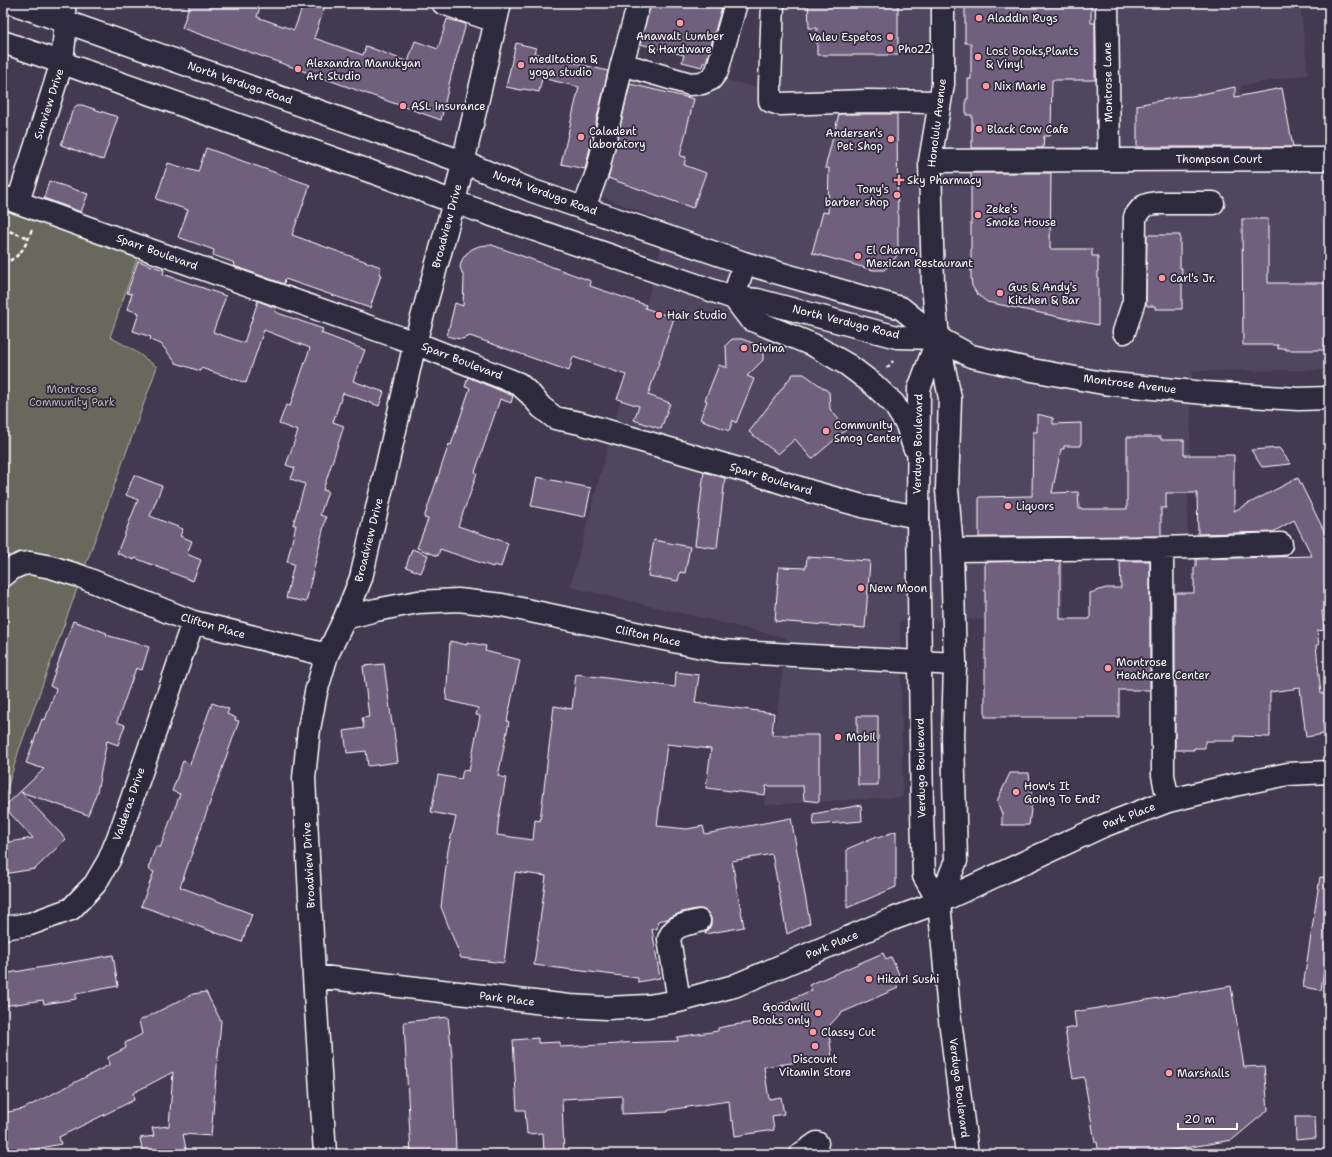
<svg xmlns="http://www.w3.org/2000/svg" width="1332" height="1157" font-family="'Shantell Sans',sans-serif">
  <rect width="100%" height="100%" fill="#423a50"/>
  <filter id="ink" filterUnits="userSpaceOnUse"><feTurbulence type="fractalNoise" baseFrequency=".025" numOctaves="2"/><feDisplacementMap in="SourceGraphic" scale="8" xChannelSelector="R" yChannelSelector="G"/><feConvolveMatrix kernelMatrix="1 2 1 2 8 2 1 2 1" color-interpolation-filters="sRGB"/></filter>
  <g filter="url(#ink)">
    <path fill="#50465e" d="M762 3H1300L1308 74 1241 86 1238 170 1329 173V370L1192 371 1187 542 1062 545 1064 618 900 621 903 797 764 805 787 638 570 587 668 223 601 196 634 55 758 88Z"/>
    <path fill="#68695b" stroke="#b4b4ad" d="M3 205 139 253 110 337 132 349 157 367 19 750 3 802Z"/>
    <path fill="#6f617d" stroke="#fff" d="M190 3H261L257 17 294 30 304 3H326L314 38 363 55 366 46 408 62 415 41 438 49 447 19 466 24 451 76 441 120 182 28Z
      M651 3H723L706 63H703L702 67 682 62 684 55 640 44Z
      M808 3H898V55H817V28H809Z
      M965 3H1091V23H1095V80H1052L1051 132 1050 136H1044L1043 148H972V115H966V99H968V79H971V43H965Z
      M516 43 536 48 534 53 608 71 585 169 561 164 579 87 542 78 539 92 524 89 521 90 506 87Z
      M630 84 694 99 680 156 686 157 684 165 706 173 693 208 608 178Z
      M1235 87V97L1282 88 1293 147H1137V105L1178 97 1192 96Z
      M77 105H82L118 117 103 160 61 145 73 109Z
      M839 114H897L898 249 897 255 892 263 884 270H873L812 253 823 212 828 213 829 168H825Z
      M206 148 310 185 292 235 381 267 379 274 381 275 370 308 285 279 284 284 234 266 235 263 213 255 214 250 178 237 188 210 156 199 168 163 198 172Z
      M971 173H1051L1050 249H1092V256H1098V325L987 302 977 294 972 286 971 277Z
      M49 181 88 194 81 212 44 198Z
      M1242 219H1268V283H1329V350H1286L1285 348 1278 349V345H1243Z
      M1147 235H1180V268H1182V309H1155V306H1147V304H1146Z
      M487 245H492L591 281 590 286 646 305 645 308 674 318 648 395 670 403 661 429 634 420 639 406 617 399 626 375 573 357 569 371 470 336 462 339 455 338 447 336 455 303 463 306 464 278 460 267 462 260 466 254 472 249 479 246Z
      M138 261 164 270 163 274 226 296 213 332 244 343 258 301 276 308 275 312 323 329 321 333 365 350 353 381 384 392 379 406 343 393 333 422 344 426 323 490 328 491 320 515 326 517 306 602 286 598 294 564 287 562 296 525H293L305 484 291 479 295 468 286 465 298 431 279 424 286 405 290 406 310 348 264 330 246 383 201 368 200 371 176 363 161 344 150 340 151 337 133 331 139 313 127 309 132 294 127 293Z
      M732 339H742L758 345 763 353V360L747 376 754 379 736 423 733 420 729 431 700 419 707 401 705 400 719 365 727 368 726 345Z
      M793 374H804L829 392 830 409 847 429 812 459 795 439 778 454 749 432Z
      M468 377 513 396 511 403 500 399 475 472 477 473 469 497 458 526 508 543 501 567 494 565 493 567 440 549 438 556 417 548 428 519 424 518 449 444 451 445 470 388 465 387Z
      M1037 414 1053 418V424L1081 423V446H1064V449H1061L1052 493 1078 492 1079 509H1127V437H1161V440H1184V455H1234V511L1298 478 1325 533 1329 549V610L1322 611 1324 630 1317 631 1319 645H1316L1321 694H1327L1329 713V721L1323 722 1324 734 1306 737 1300 688 1270 692V737L1235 736V741H1205V748H1194V750H1175V593H1194V568L1196 566V559L1312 556 1294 520 1273 532 1198 534 1197 493H1166V508H1161V536L979 537V497L1032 496 1033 432H1037Z
      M1279 448 1291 464 1262 467 1251 450Z
      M704 472 725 478 717 548 695 545Z
      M134 475 162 486 150 516 183 529 180 536 192 541 187 554 201 560 193 581 135 558 134 560 117 553 138 500 126 495Z
      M537 477 591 488 585 517 531 506Z
      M654 540 690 547 685 573 680 572 678 581 648 576Z
      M412 549 428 555 421 573 406 567Z
      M807 557 870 561 865 628 775 621 779 567 806 568Z
      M1060 561V619H1090V593L1106 588H1121L1120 561H1150V690H1119V717H985V562Z
      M73 621 107 633 106 635 149 647 142 670 136 668 117 722 125 725 118 745 107 741 97 792 88 815 21 792 66 839 35 869 3 874V843L33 838 4 807 44 769 26 763 42 719 45 720 56 689 50 686Z
      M450 641 467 645V642L486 646 485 651 520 660 507 721 509 722 498 776 506 778 499 817 497 835 533 840 535 820 540 821 554 706 572 709 576 674 675 687 676 672 699 675 695 703 774 713 772 735H819V802L804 800 803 786H766L765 795 706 788 711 749 667 744 657 826 687 829 703 826 705 834 791 818 810 923 787 934 772 854 732 861 744 927 705 934V932L708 930 711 925V918L708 913 702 909H696L682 912 667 919 658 921 657 929H652L660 978 638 982V978L534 965 546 876 515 872 504 963 461 958 441 907 448 850 456 817 431 812 438 775 461 779 463 770 469 771 480 716 476 715 478 708 446 700Z
      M384 664 392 724H393L398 762 368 766 366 751 347 753 344 731 364 728 362 718 369 717 363 666Z
      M212 703 229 709 227 714 236 718 235 720 239 721 180 887 252 914 242 942 141 906 154 872 148 869 156 846 160 848 180 794 172 791 183 761 190 764Z
      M857 716H878V785H858Z
      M1010 773H1029L1032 802 1029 825H1002V814L997 801Z
      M861 805 862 821 814 825 813 814Z
      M896 831V887L847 908V849L877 836 878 838Z
      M1320 877 1329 878V936L1321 990 1303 987Z
      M883 953 886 959 891 957 901 978 895 981 898 988 841 1013 828 1027 832 1057 764 1067 769 1099 781 1097 784 1114 772 1116 774 1130 735 1136 733 1120 731 1121 729 1101 668 1110V1112L622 1114V1096L562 1099 564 1154H544L543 1133 527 1134 525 1110H517L513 1040 538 1038V1043L560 1042V1047L620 1044V1043L678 1041 677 1037 718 1031V1028L727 1026 774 1019 773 1007 812 990 809 985Z
      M113 955 118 986 76 994V999L44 1004 43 1000 3 1006V974Z
      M1231 986 1244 1067 1264 1066 1268 1110 1232 1140 1150 1154H1099L1097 1142H1095L1084 1077 1073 1079 1065 1029 1076 1027 1074 1012Z
      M206 992 221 1021 211 1136 183 1134 187 1154H143L140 1138 154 1136 152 1128 169 1126 173 1072 133 1093 134 1100 59 1137 61 1144 11 1154H3V1113L23 1109 109 1065 108 1057 126 1048 125 1043 142 1034 139 1021 193 994Z
      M448 1017 452 1056 456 1150H450L451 1154H411L404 1022Z
      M1295 1117H1315L1316 1138 1296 1140Z"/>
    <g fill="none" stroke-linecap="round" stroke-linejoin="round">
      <defs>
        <path id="minor" d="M443 3 495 21
          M773 3 770 85V101L780 104 867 101 939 102
          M1107 3 1109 160
          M622 64 690 84 702 83 711 79 717 71 736 3
          M930 161 1329 159
          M3 197 144 248 415 343 519 384 531 395 541 407 555 418 580 423 756 474 809 491 866 507 918 517
          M18 202 62 62 66 22 63 3
          M584 208 598 170 622 64 639 3
          M734 298 757 300 897 337 938 338 933 285 930 161 943 84V3
          M1124 332 1134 301 1135 217C1142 206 1145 204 1158 203H1213
          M1162 548 1163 775 1168 801
          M952 550 1162 548 1281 544
          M3 576 13 568 22 564 30 563 51 567 80 576 193 622 327 655
          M345 618 376 610 418 602 458 600 502 605 721 651 955 664
          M3 928 30 924 71 909 95 884 109 860 120 833 193 622
          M314 976 569 1006 606 1008 648 1006 679 1001 734 986 890 920 939 902 1103 826 1168 801 1234 785 1288 774 1329 772
          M679 1001 669 939C674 924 685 925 699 921
          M325 1154 314 976 304 778 309 729 316 692 327 655 345 618 361 578 415 343 454 202 500 3
          M801 1154 817 1143"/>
        <path id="major" d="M12 3 463 162 533 191 744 263 901 308 938 338 971 356 1032 370 1103 383 1205 393 1298 399 1329 398
          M3 42 389 178 454 202 734 298
          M734 298 750 319 813 345 848 365 873 384 894 404 907 425 914 447
          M734 298 744 263
          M938 338 919 389 918 517 922 812 924 876 939 902 949 1012 967 1154
          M938 338 950 398 947 489 952 550 955 664 953 736 956 861 939 902"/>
      </defs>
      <use href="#minor" stroke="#fff" stroke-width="25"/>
      <use href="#major" stroke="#fff" stroke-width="25"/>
      <path stroke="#fff" stroke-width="2.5" stroke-dasharray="4 3" stroke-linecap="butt" d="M3 229 29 238
        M3 263C21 258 26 245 32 229
        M887 368 893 361"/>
      <use href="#minor" stroke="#2f2a3d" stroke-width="22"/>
      <use href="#major" stroke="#2f2a3d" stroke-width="22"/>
    </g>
  </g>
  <g fill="#ff9aa2" stroke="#2f2a3d" stroke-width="1.5">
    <circle cx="979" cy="18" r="4"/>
    <circle cx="680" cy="23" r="4"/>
    <circle cx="890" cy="37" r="4"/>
    <circle cx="890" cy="49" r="4"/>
    <circle cx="978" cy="57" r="4"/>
    <circle cx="521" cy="65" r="4"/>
    <circle cx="298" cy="69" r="4"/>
    <circle cx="986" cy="86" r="4"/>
    <circle cx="403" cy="106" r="4"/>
    <circle cx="979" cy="129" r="4"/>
    <circle cx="581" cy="137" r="4"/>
    <circle cx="891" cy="139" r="4"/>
    <path d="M897 174h4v4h4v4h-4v4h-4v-4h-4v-4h4z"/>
    <circle cx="897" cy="195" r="4"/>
    <circle cx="978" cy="215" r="4"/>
    <circle cx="858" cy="256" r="4"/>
    <circle cx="1162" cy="278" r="4"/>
    <circle cx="1000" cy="293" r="4"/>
    <circle cx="659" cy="315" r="4"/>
    <circle cx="744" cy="348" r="4"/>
    <circle cx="826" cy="431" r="4"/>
    <circle cx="1008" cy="506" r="4"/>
    <circle cx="861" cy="588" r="4"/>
    <circle cx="1108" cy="668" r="4"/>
    <circle cx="838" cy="737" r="4"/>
    <circle cx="1016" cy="792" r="4"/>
    <circle cx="869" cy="979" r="4"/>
    <circle cx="818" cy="1013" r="4"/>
    <circle cx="813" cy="1032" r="4"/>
    <circle cx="815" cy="1046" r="4"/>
    <circle cx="1169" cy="1073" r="4"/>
  </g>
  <g text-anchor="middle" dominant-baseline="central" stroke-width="3.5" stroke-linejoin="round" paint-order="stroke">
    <g font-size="11" fill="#fff" stroke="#2f2a3d" text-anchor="start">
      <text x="987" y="18">Aladdin Rugs</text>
      <text x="680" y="36" text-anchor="middle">Anawalt Lumber<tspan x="680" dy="13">&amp; Hardware</tspan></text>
      <text x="882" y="37" text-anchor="end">Valeu Espetos</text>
      <text x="898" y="49">Pho22</text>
      <text x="986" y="51">Lost Books,Plants<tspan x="986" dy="13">&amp; Vinyl</tspan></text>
      <text x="529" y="59">meditation &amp;<tspan x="529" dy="13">yoga studio</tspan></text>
      <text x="306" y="63">Alexandra Manukyan<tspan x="306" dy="13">Art Studio</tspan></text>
      <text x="994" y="86">Nix Marie</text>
      <text x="411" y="106">ASL insurance</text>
      <text x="987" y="129">Black Cow Cafe</text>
      <text x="589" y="131">Caladent<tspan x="589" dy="13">laboratory</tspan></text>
      <text x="883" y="133" text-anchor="end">Andersen's<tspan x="883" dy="13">Pet Shop</tspan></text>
      <text x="907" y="180">Sky Pharmacy</text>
      <text x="889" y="189" text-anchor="end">Tony's<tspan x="889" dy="13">barber shop</tspan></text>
      <text x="986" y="209">Zeke's<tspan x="986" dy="13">Smoke House</tspan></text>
      <text x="866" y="250">El Charro,<tspan x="866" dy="13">Mexican Restaurant</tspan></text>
      <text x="1170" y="278">Carl's Jr.</text>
      <text x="1008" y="287">Gus &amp; Andy's<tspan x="1008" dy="13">Kitchen &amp; Bar</tspan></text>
      <text x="667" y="315">Hair Studio</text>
      <text x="752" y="348">Divina</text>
      <text x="834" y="425">Community<tspan x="834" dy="13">Smog Center</tspan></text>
      <text x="1016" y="506">Liquors</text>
      <text x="869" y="588">New Moon</text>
      <text x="1116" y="662">Montrose<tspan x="1116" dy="13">Heathcare Center</tspan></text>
      <text x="846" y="737">Mobil</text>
      <text x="1024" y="786">How's It<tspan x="1024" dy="13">Going To End?</tspan></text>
      <text x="877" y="979">Hikari Sushi</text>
      <text x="810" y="1007" text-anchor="end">Goodwill<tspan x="810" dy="13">Books only</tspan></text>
      <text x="821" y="1032">Classy Cut</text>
      <text x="815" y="1059" text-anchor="middle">Discount<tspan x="815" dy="13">Vitamin Store</tspan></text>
      <text x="1177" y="1073">Marshalls</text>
    </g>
    <g font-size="11" fill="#fff" stroke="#2f2a3d">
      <text transform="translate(1108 82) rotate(-91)">Montrose Lane</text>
      <text transform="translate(240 83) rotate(19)">North Verdugo Road</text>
      <text transform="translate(49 104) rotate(-72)">Sunview Drive</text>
      <text transform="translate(937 123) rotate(-83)">Honolulu Avenue</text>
      <text x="1219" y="159">Thompson Court</text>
      <text transform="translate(545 193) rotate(20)">North Verdugo Road</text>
      <text transform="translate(447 226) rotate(-75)">Broadview Drive</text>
      <text transform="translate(157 252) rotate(20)">Sparr Boulevard</text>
      <text transform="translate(846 322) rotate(14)">North Verdugo Road</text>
      <text transform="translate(462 361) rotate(21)">Sparr Boulevard</text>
      <text transform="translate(1130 384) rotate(7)">Montrose Avenue</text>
      <text transform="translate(918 444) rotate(-89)">Verdugo Boulevard</text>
      <text transform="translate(771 479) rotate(17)">Sparr Boulevard</text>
      <text transform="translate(369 540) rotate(-76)">Broadview Drive</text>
      <text transform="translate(213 626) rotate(16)">Clifton Place</text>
      <text transform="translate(648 636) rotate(12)">Clifton Place</text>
      <text transform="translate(921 768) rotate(-91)">Verdugo Boulevard</text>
      <text transform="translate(129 804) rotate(-71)">Valderas Drive</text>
      <text transform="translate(1129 816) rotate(-21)">Park Place</text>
      <text transform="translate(309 865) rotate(-93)">Broadview Drive</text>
      <text transform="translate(832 945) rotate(-23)">Park Place</text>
      <text transform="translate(507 999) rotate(7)">Park Place</text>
      <text transform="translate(959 1088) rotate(83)">Verdugo Boulevard</text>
    </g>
    <g font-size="11" fill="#b4b4ad" stroke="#2f2a3d">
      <text x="72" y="389">Montrose<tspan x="72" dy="13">Community Park</tspan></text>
    </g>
  </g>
  <rect width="1332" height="1157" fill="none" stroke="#2f2a3d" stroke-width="16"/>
  <rect x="8" y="8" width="1316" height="1141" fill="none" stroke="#fff" stroke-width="1.5" filter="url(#ink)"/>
  <path d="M1178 1123v6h59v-6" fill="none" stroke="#ffffff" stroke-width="2"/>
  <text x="1184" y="1123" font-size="12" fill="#ffffff" stroke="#2f2a3d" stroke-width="3" paint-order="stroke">20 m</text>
</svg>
